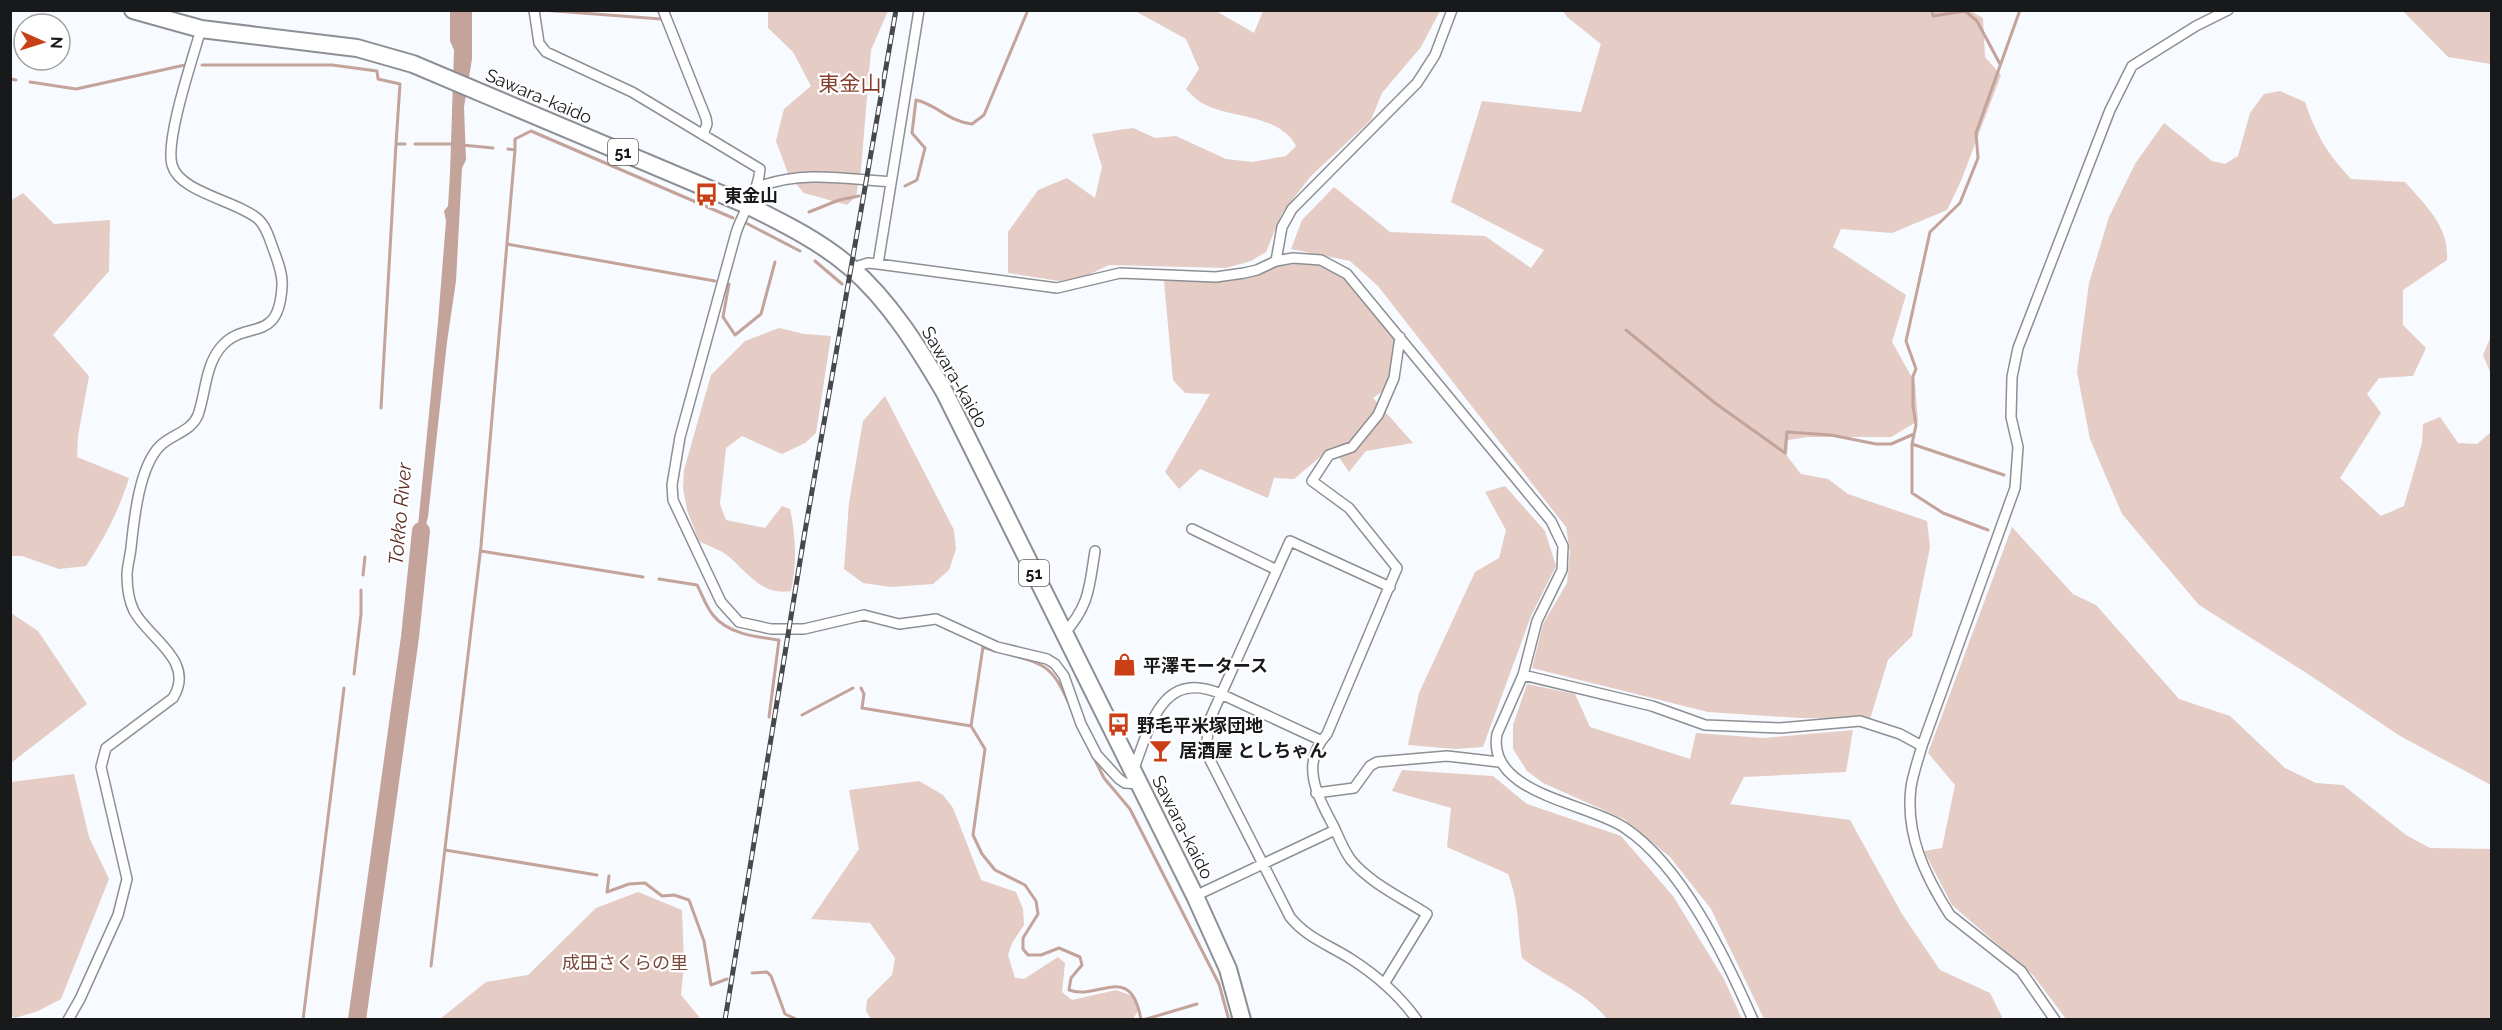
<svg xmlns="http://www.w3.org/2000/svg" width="2502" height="1030" font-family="Raleway,'Noto Sans JP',sans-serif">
  <rect width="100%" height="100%" fill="#f7faff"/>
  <path fill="#e5ccc5" d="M1139 10 1216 11 1254 33 1263 11H1440L1421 47 1382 93 1371 120 1311 176 1282 213 1266 252 1251 261 1226 268 1109 265 1084 277 1059 281 1008 273V232L1038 190 1067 178 1095 198 1102 167 1092 134 1133 128 1155 138 1176 136 1226 159 1252 162 1286 156 1296 146C1280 114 1232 119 1204 104 1197 101 1191 94 1186 89L1199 69 1186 39 1135 11Z
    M1969 10 1983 18 1985 57 2001 75 1961 181 1947 210 1892 233 1841 229 1833 247 1906 295 1892 342 1915 383 1918 421 1891 437H1808L1788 440 1787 456 1801 474 1828 479 1848 494 1927 521 1930 547 1912 636 1888 660 1870 719 1800 718 1708 712 1532 668 1543 624 1567 583 1570 552 1566 527 1378 286 1350 261 1291 249 1302 220 1334 187 1390 232 1485 236 1531 268 1544 250 1451 202 1482 101 1581 112 1601 44 1567 17 1563 11Z
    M768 11H888L871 50 861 169 856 196 847 205 804 193 789 176 776 141 784 109 811 86 793 52 768 28Z
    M2403 11H2491V64L2448 57Z
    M2280 91 2305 102C2317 136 2326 152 2351 179L2405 182C2426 206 2449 226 2447 260L2403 290V325L2426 348 2413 376 2379 378 2367 394 2381 413 2340 478 2381 516 2404 506 2422 443 2423 424 2440 417 2458 443 2477 444 2490 433 2491 429V785L2400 736 2308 674 2199 605 2122 514 2090 439 2077 372 2089 283 2109 217 2135 164 2164 123 2212 161 2225 164 2238 156 2250 113 2264 94Z
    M23 193 54 224 110 220 109 271 53 335 89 376 78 436 77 457 129 478C119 510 105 538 86 566L59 569 22 556H11L10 201Z
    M1304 263 1326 266 1358 287 1396 340 1391 385 1373 398 1413 443 1366 451 1349 472 1332 447 1294 479 1274 478 1268 498 1200 469 1179 489 1165 472 1210 394 1185 393 1173 380 1164 281Z
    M779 328 804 334 831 336 816 433 805 443 782 454 742 436 726 448 720 504 726 520 765 528 782 506 790 509C796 537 797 563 791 591 762 596 748 573 728 556 721 550 708 546 699 541L687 510 683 488 684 470 711 375 745 341Z
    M2491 336H2492L2491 374 2483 355Z
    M885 396 954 530 956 549 949 570 933 584 891 587 863 583 844 569 849 503 863 421Z
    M1505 486 1545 531 1556 566 1531 616 1483 747 1455 749 1408 745 1419 693 1475 572 1499 558 1506 530 1485 492Z
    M2012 527 2073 594 2096 605 2179 699 2230 716 2285 768 2316 783 2343 785 2406 835 2430 848 2491 849V1019H2066L2033 975 1952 905 1924 851 1942 848 1955 785 1928 753Z
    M11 613 38 631 87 704 11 763Z
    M1527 684 1575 694 1590 727 1690 759 1696 733 1764 738 1853 730 1846 772 1744 777 1730 804 1850 820 1902 914 1940 970 1990 993 2003 1019H1764L1711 909 1670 857 1624 819 1543 783 1527 771 1513 749V725Z
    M1402 770 1493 776 1527 804 1621 836 1673 896 1724 979 1742 1019H1607C1586 992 1549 979 1522 958 1517 927 1520 905 1508 874L1447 847 1451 808 1392 791Z
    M74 774 89 837 109 879 61 999 38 1011 15 1018 10 1015 11 782Z
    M919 781 943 795 953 808 981 880 1016 892 1023 909 1024 925 1012 943 1008 955 1015 978 1024 979 1058 957 1065 963 1062 992 1072 1000 1116 990 1135 997 1138 1011 1133 1019H871L866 1011 867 1000 892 975 895 958 870 923 811 919 859 849 849 790Z
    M638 892 682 910 684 965 681 995 701 1019H440L486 982 528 975 596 908Z"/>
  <path fill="#c4a39a" d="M450 11H472V59L464 107 466 160 462 168 456 281 447 342 428 517 418 555 417 536 438 322 446 221 444 211 448 206 450 174 454 50 450 41Z"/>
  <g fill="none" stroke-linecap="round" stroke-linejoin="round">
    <path stroke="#c4a39a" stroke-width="3" d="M542 10 661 19
      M1932 10 1933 16 1965 11 1977 21 2000 64
      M202 65H332L377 71 378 79 400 84 396 144H405
      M10 79 16 80
      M30 82 76 89 185 65
      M415 144H453
      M462 145 493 148
      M508 149 515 150V139L531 131 733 218
      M905 186 917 180 925 148 912 133 916 100C938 105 947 121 972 124L984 115 1028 10
      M809 212 839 200 859 196
      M746 223 800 251
      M507 244 715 281
      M815 261 842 284
      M729 284 723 317 735 335 761 314 775 262
      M1626 330 1715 403 1785 453 1787 432 1831 435 1876 444H1891L1914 434
      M381 408 396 144
      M1912 444 2004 475
      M1988 530 1943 513 1912 493V444L1916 425 1913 406V376L1916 369 1906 341 1930 232 1960 203 1978 158 1976 133 2020 10
      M481 551 643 577
      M363 575 365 557
      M659 579 697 585C702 594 706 607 713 615 728 634 756 637 779 640L769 717
      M1008 654C1049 665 1053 668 1071 708
      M354 674 361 614V590
      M861 688 864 694 862 708 971 726 983 647 995 651
      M802 715 853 688
      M971 726 985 749 973 835 982 854 995 870 1025 885 1036 901 1038 914 1023 938V949L1028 955H1041L1059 948 1080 957 1082 965 1071 978 1069 990C1098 1001 1131 961 1141 1020
      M1093 756 1104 778 1130 809 1219 984 1229 1020
      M445 850 597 875
      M609 876 607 892 629 884 645 883 662 896 674 895 689 900 704 941 711 985 727 979
      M431 966 481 546 515 150
      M752 973 767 972 771 976 785 1014 798 1020
      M303 1020 344 688
      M1143 1020 1197 1004"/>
    <path stroke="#c4a39a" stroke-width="18" d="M357 1020 410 637 421 531"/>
    <defs>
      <path id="street" d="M534 10 539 43 546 52 632 92 760 169C758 194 743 210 736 233L680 437 672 485 673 500 721 602 739 622 771 629H804L864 615 899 624 936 619 997 647 1047 659 1055 664 1064 676 1081 724 1097 755 1119 779 1125 783 1139 784
        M663 10 706 118 707 124 703 135
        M758 187C803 170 846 179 891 182
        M1276 261 1282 227 1292 209 1417 83 1435 55 1452 10
        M878 264 919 10
        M852 268 868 263 878 264 1057 288 1120 273 1216 277 1244 273 1257 270 1276 261 1293 258 1321 260 1347 274 1551 521 1563 546 1562 570 1537 621 1523 675 1497 734C1486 794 1589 803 1625 828 1682 866 1726 958 1753 1020
        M1192 529 1277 570
        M1390 587 1290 541 1210 719 1207 740 1210 760 1290 917C1307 938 1329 945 1351 959 1376 975 1400 996 1417 1020
        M1064 634C1090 604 1089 588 1095 551
        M1523 675 1652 706 1705 725 1780 728 1860 721 1900 734 1922 746
        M1133 771C1150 727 1161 668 1221 694L1320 740
        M1316 793 1354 788 1370 766 1377 762 1447 756 1499 762
        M1195 896 1335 830
        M1384 984 1427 914C1402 898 1370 883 1351 860 1344 851 1339 838 1334 827 1318 797 1299 764 1327 734L1397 568 1349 508 1312 481 1329 455 1352 447 1378 415 1394 378 1400 337
        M68 1020 80 999 118 915 127 879 101 767 106 748 173 698C196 661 149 639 134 611 129 601 127 586 127 575 127 567 130 557 131 548 134 519 139 467 160 446 172 434 191 432 198 415 206 392 205 366 221 347 245 318 279 346 282 286 283 275 278 262 274 251 270 241 267 227 258 219 236 200 180 193 172 165 165 139 193 58 201 29
        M2055 1020 2021 971 1950 915C1925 876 1905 834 1911 787 1913 774 1918 760 1922 746L2015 488 2018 447 2011 417 2012 377 2018 348 2110 110 2132 66 2196 26 2228 10"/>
      <path id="highway" d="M133 10 201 29 357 48 413 64 747 205C783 223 820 241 850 267 889 300 920 350 945 393L1195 896 1228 969 1242 1020"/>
    </defs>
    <use href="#street" stroke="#8c8f93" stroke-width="12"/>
    <use href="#highway" stroke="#8c8f93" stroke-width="20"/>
    <use href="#street" stroke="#fff" stroke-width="9"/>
    <use href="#highway" stroke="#fff" stroke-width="16"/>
    <defs>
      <path id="rail" d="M725 1020 804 537 896 10"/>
    </defs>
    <use href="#rail" stroke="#47484b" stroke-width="5"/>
    <use href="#rail" stroke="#fff" stroke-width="3" stroke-dasharray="9" stroke-linecap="butt"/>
  </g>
  <defs>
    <symbol id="bus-bare" viewBox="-9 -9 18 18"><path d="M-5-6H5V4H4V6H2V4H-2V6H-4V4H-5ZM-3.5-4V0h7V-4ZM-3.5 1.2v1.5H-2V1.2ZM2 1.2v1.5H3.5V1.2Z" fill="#c94017" stroke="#fff" stroke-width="2.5" paint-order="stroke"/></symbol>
    <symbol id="shop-bare" viewBox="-9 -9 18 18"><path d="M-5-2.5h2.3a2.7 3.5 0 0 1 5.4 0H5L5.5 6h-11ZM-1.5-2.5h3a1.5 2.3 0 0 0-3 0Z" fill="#c94017" stroke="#fff" stroke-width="2.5" paint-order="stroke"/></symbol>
    <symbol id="bar-bare" viewBox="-9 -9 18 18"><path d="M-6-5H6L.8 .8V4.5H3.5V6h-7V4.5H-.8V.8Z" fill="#c94017" stroke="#fff" stroke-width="2.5" paint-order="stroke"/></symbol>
  </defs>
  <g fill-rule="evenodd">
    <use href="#bus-bare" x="690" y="178" width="33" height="33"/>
    <use href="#shop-bare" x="1108" y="648" width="33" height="33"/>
    <use href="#bus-bare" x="1102" y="708" width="33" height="33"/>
    <use href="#bar-bare" x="1144" y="734" width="33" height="33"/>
  </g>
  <g text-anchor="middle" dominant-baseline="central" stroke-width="4.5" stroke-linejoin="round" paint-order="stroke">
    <g fill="#fff" stroke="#5d5e5f" stroke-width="1.5">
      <rect x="608" y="139" width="30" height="26" rx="4.5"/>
      <rect x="1019" y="560" width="30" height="26" rx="4.5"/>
    </g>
    <g font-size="16" font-weight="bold" fill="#18191b">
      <text x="623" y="152">51</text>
      <text x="1034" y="573">51</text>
    </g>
    <g font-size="18" fill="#18191b" stroke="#fff">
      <text transform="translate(539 96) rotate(23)">Sawara-kaido</text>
      <text transform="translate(955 377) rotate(60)">Sawara-kaido</text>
      <text transform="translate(1183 827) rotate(63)">Sawara-kaido</text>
    </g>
    <g font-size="18" font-weight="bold" fill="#18191b" stroke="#fff" text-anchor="start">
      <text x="724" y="195">東金山</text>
      <text x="1143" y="665">平澤モータース</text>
      <text x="1137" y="725">野毛平米塚団地</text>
      <text x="1179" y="750">居酒屋 としちゃん</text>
    </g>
    <g font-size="18" fill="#79483b" stroke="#fff">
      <text x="625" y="962">成田さくらの里</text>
    </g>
    <g font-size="20" font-style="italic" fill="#5c2e22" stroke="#fff">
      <text transform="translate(400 514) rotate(-85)">Tokko River</text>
    </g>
    <g font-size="21" fill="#853f2d" stroke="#fff">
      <text x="850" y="83">東金山</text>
    </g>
  </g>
  <rect width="2502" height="1030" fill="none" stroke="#18191b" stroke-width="24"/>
  <g transform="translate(42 42) rotate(93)"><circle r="28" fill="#ffffff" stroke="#a3a3a4" stroke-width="1.5"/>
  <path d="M0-4.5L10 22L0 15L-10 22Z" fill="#c94017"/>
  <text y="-9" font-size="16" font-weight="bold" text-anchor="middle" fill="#18191b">N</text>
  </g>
</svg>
